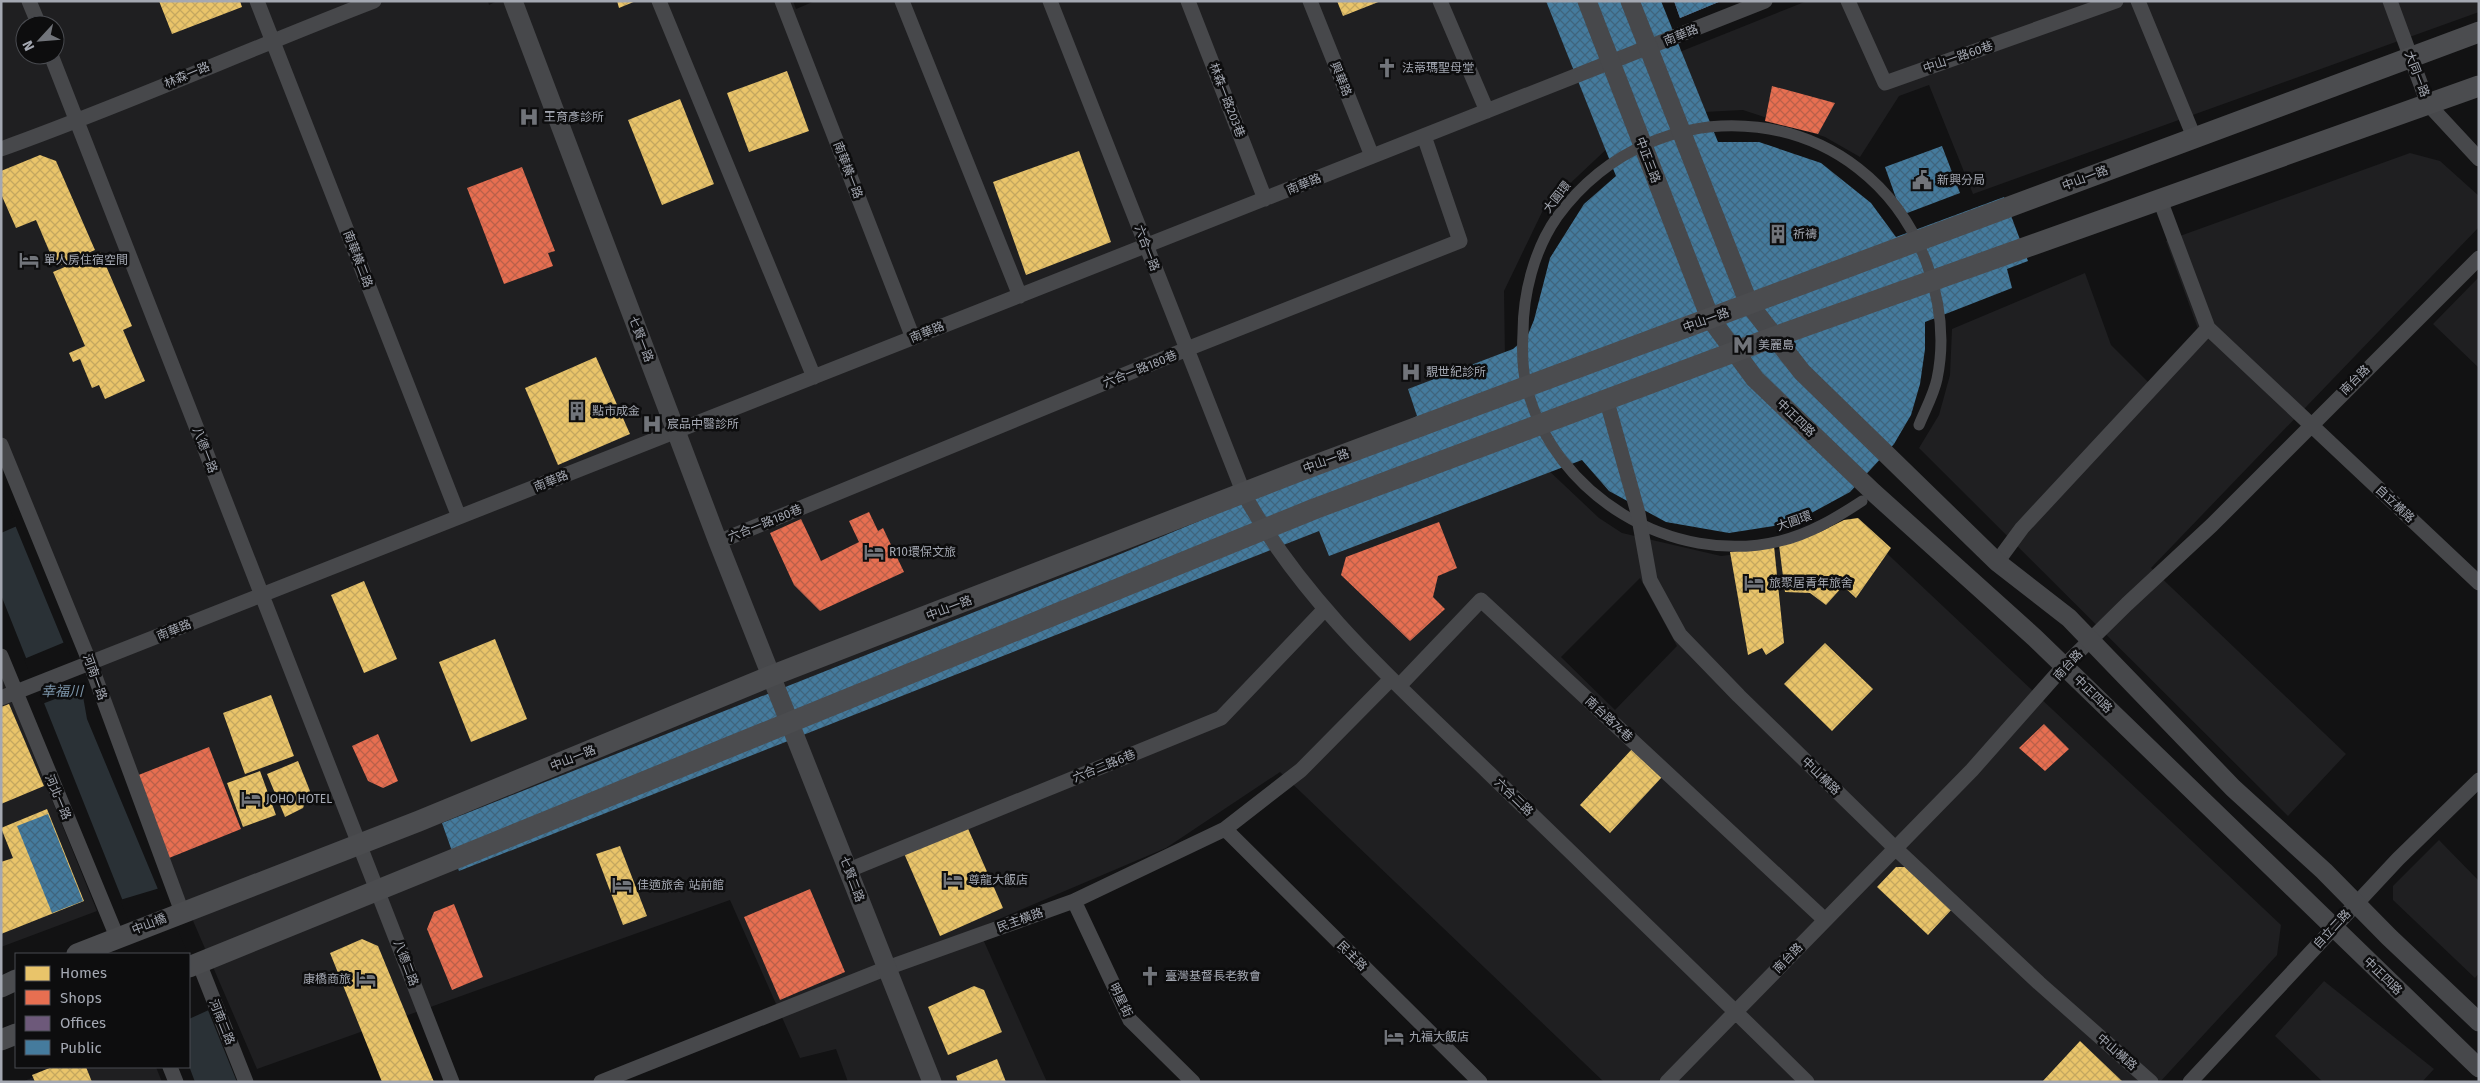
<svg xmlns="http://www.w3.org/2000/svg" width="2480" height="1083" font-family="'Fira Sans','Noto Sans TC',sans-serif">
  <defs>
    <pattern id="homes-cross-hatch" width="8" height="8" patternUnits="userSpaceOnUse" patternTransform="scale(1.25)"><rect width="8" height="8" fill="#e9c46a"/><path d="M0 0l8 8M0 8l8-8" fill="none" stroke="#c4a75f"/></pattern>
    <pattern id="shops-cross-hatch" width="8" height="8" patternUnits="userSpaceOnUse" patternTransform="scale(1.25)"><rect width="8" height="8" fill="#e76f51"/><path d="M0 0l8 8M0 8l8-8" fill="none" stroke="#ba604a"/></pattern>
    <pattern id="offices-cross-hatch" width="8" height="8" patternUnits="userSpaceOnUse" patternTransform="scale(1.25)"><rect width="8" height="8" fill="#6d597a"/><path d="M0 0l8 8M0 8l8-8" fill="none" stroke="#857590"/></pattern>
    <pattern id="public-cross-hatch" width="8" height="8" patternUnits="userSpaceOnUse" patternTransform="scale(1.25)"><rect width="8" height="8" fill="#457b9d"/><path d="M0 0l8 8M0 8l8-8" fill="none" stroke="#3f657e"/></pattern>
  </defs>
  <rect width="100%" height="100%" fill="#121213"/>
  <path fill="#1f1f21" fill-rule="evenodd" d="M1 1H488L489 5 497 1H793L796 9 815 1H1561L1613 143 1544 208 1504 291 1505 358 1545 467 1599 518 1622 533 1721 556 1789 548 1860 528 2281 925 2277 955 2160 1082H1604L1280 772 1166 848 978 928 1047 1082H848L836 1049 800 1058 730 900 257 1069 90 682 1 449ZM25 25H55V55H25ZM1640 578 1677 646 1615 710 1561 657Z
    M1807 1H2479V12L1973 194 1929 85 1899 96 1860 157 1825 137 1743 110 1684 113 1667 57Z
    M2410 153 2440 161 2479 196V227L2151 568 2346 754 2288 816 1919 448 1939 415 1950 375 1952 329 2085 273 2111 345 2155 389 2201 337 2166 241Z
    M2479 277V368L2433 324Z
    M1 674 97 911 1 947Z
    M2439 840 2479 881V973L2475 978 2393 900V886Z
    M2324 981 2434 1069 2422 1082H2323L2275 1036Z
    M57 1067H156L162 1082H22Z"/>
  <path fill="#2a3136" d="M1 491 81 685 87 719 185 954H144L1 595Z
    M189 963 237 1082H195L189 1066Z"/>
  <path fill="#121213" d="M1 493H3L17 526 1 533Z
    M65 642 84 688 42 704 24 659Z
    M160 888 188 954H142L120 900Z
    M189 960 211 1009 189 1019Z"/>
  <path fill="url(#homes-cross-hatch)" d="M159 1H240L242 7 172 34Z
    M617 1H636L619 8Z
    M1337 1H1381L1343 16Z
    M787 71 809 131 749 152 727 93Z
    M680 99 714 184 662 205 628 120Z
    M1079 151 1111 242 1026 275 993 182Z
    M40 155 56 161 95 250 56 267 36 220 16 228 1 194V171Z
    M100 252 132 326 123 330 145 381 105 399 99 385 92 388 80 359 73 362 69 353 85 346 53 272Z
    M596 357 630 434 558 465 525 388Z
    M1858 518 1891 548 1856 598 1843 586 1826 605 1810 593 1785 592 1779 545 1820 532 1844 520Z
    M1774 546 1784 643 1766 655 1762 648 1748 655 1730 552Z
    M364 581 397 659 364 673 331 595Z
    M495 639 527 719 471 742 439 662Z
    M1825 643 1873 689 1832 731 1784 684Z
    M271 695 294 756 245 774 223 713Z
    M9 704 44 786 1 804V707Z
    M1632 749 1662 777 1610 833 1580 805Z
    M298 761 310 791 303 808 285 817 267 774Z
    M260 771 276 815 243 827 227 783Z
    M47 809 84 901 1 934V862L13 858 1 828Z
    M966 824 1003 908 940 936 903 851Z
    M620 846 647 916 623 925 596 854Z
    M1896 867H1910L1953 908 1928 935 1877 887Z
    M362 939 378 946 434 1082H382L330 953Z
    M974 986 984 990 1002 1032 948 1055 928 1007Z
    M2080 1041 2123 1082H2042Z
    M997 1059 1006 1082H958L956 1076Z
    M52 1067H86L92 1082H35L32 1075Z"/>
  <path fill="url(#shops-cross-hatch)" d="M1772 86 1835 103 1818 134 1765 121Z
    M522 167 555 251 548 253 553 266 504 284 467 188Z
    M869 512 878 531 883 528 904 572 820 611 794 585 770 533 801 519 821 561 859 542 849 521Z
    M1439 522 1457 568 1438 576 1433 597 1445 609 1410 641 1341 575 1346 557Z
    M2044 724 2069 749 2045 771 2019 748Z
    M378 734 398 781 383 788 368 781 352 746Z
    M209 747 241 829 169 858 136 776Z
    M810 889 845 972 780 1000 744 917Z
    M454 904 483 977 452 990 427 929 434 912Z"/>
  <path fill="url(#offices-cross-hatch)" d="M1674 1H1721L1680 18Z"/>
  <path fill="url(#public-cross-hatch)" d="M1546 1H1661L1718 142H1759L1821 163 1871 203 1896 237 2004 197 2028 261 2007 269 2012 288 1925 322V349L1920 384 1911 415 1894 444 1850 492 1793 523 1729 533 1666 522 1609 491 1582 460 1329 556 1319 531 459 871 442 823 1123 553 1280 487 1417 416 1408 389 1513 349 1527 337 1534 320 1550 258 1584 204 1616 176Z
    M1674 1H1721L1680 18Z
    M1942 146 1960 193 1902 215 1885 167Z
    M48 814 83 901 52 913 17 826Z"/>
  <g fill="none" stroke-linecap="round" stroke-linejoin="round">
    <path stroke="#47484b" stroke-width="11" d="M1862 501C1836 518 1810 534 1780 541 1672 567 1554 495 1527 388 1522 370 1522 351 1523 333 1523 294 1534 250 1557 217 1659 78 1867 101 1927 264 1940 301 1945 341 1937 379 1934 394 1925 410 1919 425"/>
    <path stroke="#47484b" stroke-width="15" d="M29 1 39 25
      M257 1 459 517
      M659 1 814 377
      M782 1 913 338
      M902 1 1020 296
      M1050 1 1244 494C1304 604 1400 687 1489 773 1595 876 1702 978 1807 1082
      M1188 1 1265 199
      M1310 1 1372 156
      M1440 1 1487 111
      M1848 1 1885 83 2116 1
      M2138 1 2194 137
      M2390 1 2428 104 2479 159
      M51 55 452 1082
      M1 149C127 104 249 49 374 1
      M2160 200 2208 328 2479 583
      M1606 398 1638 513 1650 580 1680 635 1739 696 1895 848 2039 983 2151 1082
      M1 445 90 663 182 912
      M718 542 1187 349 1460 241 1424 136
      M1997 562 2022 528 2208 328
      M1 656 117 937
      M1399 686 1481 600 1825 920
      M1 698 1765 1
      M1225 829 1480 1082
      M849 870 1221 718 1324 610
      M1074 901 1130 1020 1193 1082
      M199 963 246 1082
      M170 1067 176 1082
      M601 1082 887 968 1074 901 1225 829 1301 770 1391 679
      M1667 1082 1972 770 2064 666 2127 604 2212 525 2479 258
      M2190 1082 2398 859 2479 780"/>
    <path stroke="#47484b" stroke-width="19" d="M513 1 718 542 932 1082
      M1587 1 1710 318 1755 379 1873 492 2035 638 2479 1068
      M1630 1 1749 304 1802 372 1997 562 2069 618 2233 788 2324 871 2389 937 2479 1022"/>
    <path stroke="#4b4c4f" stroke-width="21" d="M77 954 419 821 771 676 1297 472 2479 32
      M189 967 1314 509 1774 337 2479 86
      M1 987 16 980
      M1 1040 16 1034"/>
  </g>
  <defs>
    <symbol id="church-bare" viewBox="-9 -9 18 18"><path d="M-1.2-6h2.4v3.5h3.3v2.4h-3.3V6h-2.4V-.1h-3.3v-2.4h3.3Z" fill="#71747a" stroke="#0d0d0e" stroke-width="2.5" paint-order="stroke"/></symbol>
    <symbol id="hospital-bare" viewBox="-9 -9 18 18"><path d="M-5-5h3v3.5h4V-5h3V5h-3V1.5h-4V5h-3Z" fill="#71747a" stroke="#0d0d0e" stroke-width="2.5" paint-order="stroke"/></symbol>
    <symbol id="civic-bare" viewBox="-9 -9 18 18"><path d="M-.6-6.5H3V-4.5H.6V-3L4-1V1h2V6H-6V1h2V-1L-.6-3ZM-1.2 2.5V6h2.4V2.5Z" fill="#71747a" stroke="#0d0d0e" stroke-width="2.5" paint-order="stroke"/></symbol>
    <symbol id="building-bare" viewBox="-9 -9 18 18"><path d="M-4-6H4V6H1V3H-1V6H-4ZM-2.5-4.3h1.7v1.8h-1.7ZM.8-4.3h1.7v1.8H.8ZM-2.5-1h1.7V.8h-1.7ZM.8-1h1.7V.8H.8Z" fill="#71747a" stroke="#0d0d0e" stroke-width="2.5" paint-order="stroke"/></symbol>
    <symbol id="hotel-bare" viewBox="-9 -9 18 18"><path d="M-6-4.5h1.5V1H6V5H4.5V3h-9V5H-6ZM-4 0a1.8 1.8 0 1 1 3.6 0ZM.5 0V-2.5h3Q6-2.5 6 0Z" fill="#71747a" stroke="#0d0d0e" stroke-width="2.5" paint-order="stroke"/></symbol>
    <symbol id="metro-bare" viewBox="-9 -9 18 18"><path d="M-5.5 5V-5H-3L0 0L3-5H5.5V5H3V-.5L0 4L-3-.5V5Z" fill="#71747a" stroke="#0d0d0e" stroke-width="2.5" paint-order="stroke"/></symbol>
  </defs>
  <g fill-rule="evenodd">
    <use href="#church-bare" x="1373" y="54" width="28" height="28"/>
    <use href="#hospital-bare" x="515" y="103" width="28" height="28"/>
    <use href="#civic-bare" x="1908" y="166" width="28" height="28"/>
    <use href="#building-bare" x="1764" y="220" width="28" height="28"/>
    <use href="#hotel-bare" x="15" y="246" width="28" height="28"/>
    <use href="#metro-bare" x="1729" y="331" width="28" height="28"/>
    <use href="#hospital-bare" x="1397" y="358" width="28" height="28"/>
    <use href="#building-bare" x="563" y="397" width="28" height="28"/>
    <use href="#hospital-bare" x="638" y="410" width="28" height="28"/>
    <use href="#hotel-bare" x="860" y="538" width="28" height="28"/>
    <use href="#hotel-bare" x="1740" y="569" width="28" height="28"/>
    <use href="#hotel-bare" x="237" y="785" width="28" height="28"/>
    <use href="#hotel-bare" x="939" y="866" width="28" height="28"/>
    <use href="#hotel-bare" x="608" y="871" width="28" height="28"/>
    <use href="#church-bare" x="1136" y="962" width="28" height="28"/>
    <use href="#hotel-bare" x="352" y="965" width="28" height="28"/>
    <use href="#hotel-bare" x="1380" y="1023" width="28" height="28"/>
  </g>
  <g text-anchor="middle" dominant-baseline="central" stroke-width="5" stroke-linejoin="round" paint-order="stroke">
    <g font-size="12" fill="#a4a8b2" stroke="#0d0d0e">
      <text transform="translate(1681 35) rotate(-22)">南華路</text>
      <text transform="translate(1958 57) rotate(-19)">中山一路60巷</text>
      <text transform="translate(2417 74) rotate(69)">大同一路</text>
      <text transform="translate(187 75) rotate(-23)">林森一路</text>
      <text transform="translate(1341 79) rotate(68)">興華路</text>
      <text transform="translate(1227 100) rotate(69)">林森一路203巷</text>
      <text transform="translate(1648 160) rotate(69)">中正三路</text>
      <text transform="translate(848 170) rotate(69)">南華橫一路</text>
      <text transform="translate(2085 178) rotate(-21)">中山一路</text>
      <text transform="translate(1304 184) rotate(-22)">南華路</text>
      <text transform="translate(1557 197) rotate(-52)">大圓環</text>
      <text transform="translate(1147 248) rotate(69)">六合一路</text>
      <text transform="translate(358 259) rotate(69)">南華橫二路</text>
      <text transform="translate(1706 320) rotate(-20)">中山一路</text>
      <text transform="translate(927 332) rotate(-22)">南華路</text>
      <text transform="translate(641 339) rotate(69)">七賢一路</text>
      <text transform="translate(1140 369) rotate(-22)">六合一路180巷</text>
      <text transform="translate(2355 380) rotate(-45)">南台路</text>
      <text transform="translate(1796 418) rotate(44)">中正四路</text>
      <text transform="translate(205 450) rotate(69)">八德一路</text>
      <text transform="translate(1326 461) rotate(-20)">中山一路</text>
      <text transform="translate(551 481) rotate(-22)">南華路</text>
      <text transform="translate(2395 504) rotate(43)">自立橫路</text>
      <text transform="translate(1794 521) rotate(-19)">大圓環</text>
      <text transform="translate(765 523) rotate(-22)">六合一路180巷</text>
      <text transform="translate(949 608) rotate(-21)">中山一路</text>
      <text transform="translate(174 630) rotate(-22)">南華路</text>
      <text transform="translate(2068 665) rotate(-47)">南台路</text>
      <text transform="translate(95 677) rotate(70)">河南一路</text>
      <text transform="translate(2093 694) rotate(44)">中正四路</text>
      <text transform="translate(1609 719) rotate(43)">南台路74巷</text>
      <text transform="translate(573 758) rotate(-22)">中山一路</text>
      <text transform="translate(1104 766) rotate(-22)">六合二路6巷</text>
      <text transform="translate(1821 776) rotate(44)">中山橫路</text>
      <text transform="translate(58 797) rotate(67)">河北一路</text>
      <text transform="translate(1514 797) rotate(44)">六合二路</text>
      <text transform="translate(852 879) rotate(69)">七賢二路</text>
      <text transform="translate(1020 920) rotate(-20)">民主橫路</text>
      <text transform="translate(149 924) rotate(-21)">中山橋</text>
      <text transform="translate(2332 929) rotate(-47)">自立二路</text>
      <text transform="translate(1352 956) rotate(45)">民主路</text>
      <text transform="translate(1788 958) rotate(-46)">南台路</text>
      <text transform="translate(406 963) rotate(69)">八德二路</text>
      <text transform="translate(2383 976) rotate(44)">中正四路</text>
      <text transform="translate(1121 1000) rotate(64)">明星街</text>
      <text transform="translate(222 1022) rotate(68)">河南二路</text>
      <text transform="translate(2117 1052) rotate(41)">中山橫路</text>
    </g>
    <g font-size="12" fill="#a4a8b2" stroke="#0d0d0e" text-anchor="start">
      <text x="1402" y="68">法蒂瑪聖母堂</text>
      <text x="544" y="117">王育彥診所</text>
      <text x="1937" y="180">新興分局</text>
      <text x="1793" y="234">祈禱</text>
      <text x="44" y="260">單人房住宿空間</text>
      <text x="1758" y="345">美麗島</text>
      <text x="1426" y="372">靚世紀診所</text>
      <text x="592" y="411">點市成金</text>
      <text x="667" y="424">宸品中醫診所</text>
      <text x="889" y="552">R10環保文旅</text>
      <text x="1769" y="583">旅聚居青年旅舍</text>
      <text x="266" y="799">JOHO HOTEL</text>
      <text x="968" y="880">尊龍大飯店</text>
      <text x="637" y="885">佳適旅舍 站前館</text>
      <text x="1165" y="976">臺灣基督長老教會</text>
      <text x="351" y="979" text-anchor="end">康橋商旅</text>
      <text x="1409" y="1037">九福大飯店</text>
    </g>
    <g font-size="14" font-style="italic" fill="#7d96ab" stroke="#0d0d0e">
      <text x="62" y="691">幸福川</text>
    </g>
  </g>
  <rect width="2480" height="1083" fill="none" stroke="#a4a8b2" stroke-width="5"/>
  <rect x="15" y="953" width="175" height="115" fill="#0d0d0e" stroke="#494b50"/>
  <rect x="25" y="966" width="25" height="15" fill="#e9c46a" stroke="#494b50"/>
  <text x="60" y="978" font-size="15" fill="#a4a8b2">Homes</text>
  <rect x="25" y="990" width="25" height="15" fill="#e76f51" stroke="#494b50"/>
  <text x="60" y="1003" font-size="15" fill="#a4a8b2">Shops</text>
  <rect x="25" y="1016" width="25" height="15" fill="#6d597a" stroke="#494b50"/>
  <text x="60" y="1028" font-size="15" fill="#a4a8b2">Offices</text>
  <rect x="25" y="1040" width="25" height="15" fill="#457b9d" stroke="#494b50"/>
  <text x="60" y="1053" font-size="15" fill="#a4a8b2">Public</text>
  <g transform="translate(40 40) rotate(244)"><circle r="24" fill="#0d0d0e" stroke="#494b50"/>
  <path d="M0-4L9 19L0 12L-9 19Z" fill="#71747a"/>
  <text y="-8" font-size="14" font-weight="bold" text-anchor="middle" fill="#a4a8b2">N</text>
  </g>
</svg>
